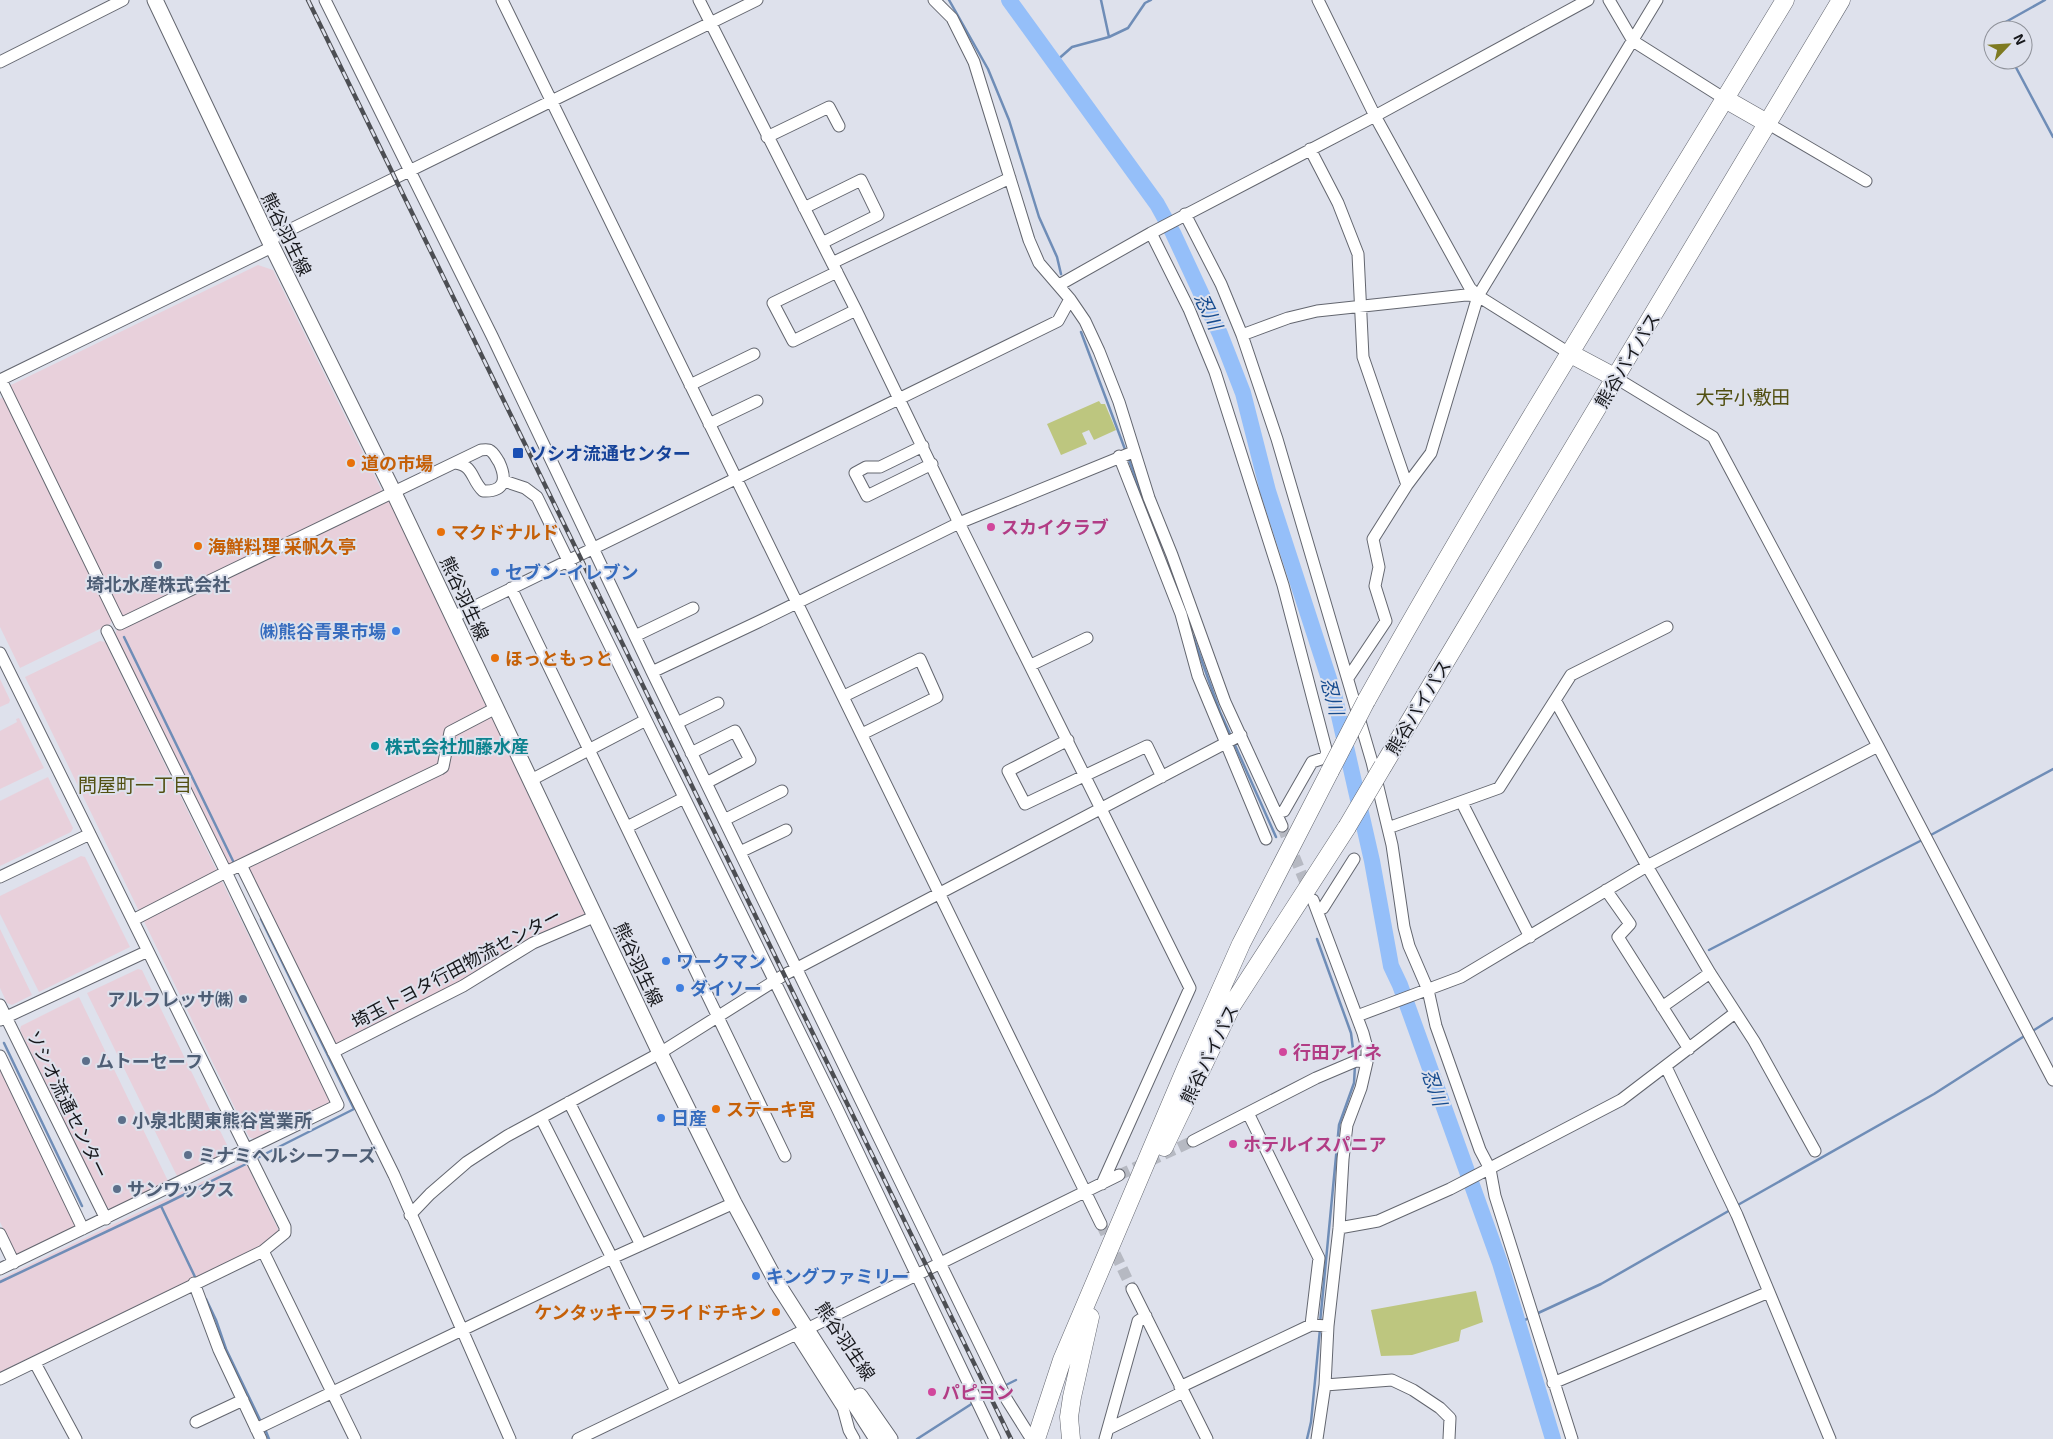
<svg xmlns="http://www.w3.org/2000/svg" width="2053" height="1439" font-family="'Exo 2','Noto Sans JP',sans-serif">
  <rect width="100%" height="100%" fill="#dee1ec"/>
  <path fill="#e8d0db" d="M258 265 273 270 382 491 121 618 10 390 11 385Z
    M3 397 112 620 110 624 20 668 0 627V399Z
    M389 501 586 916 529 941 470 974 457 984 335 1047 243 863 228 870 114 638 117 629Z
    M100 641 105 642 330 1102 254 1139 249 1137 25 677Z
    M0 679 10 700 9 703 0 707Z
    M19 718 44 768 0 789V731L17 722 16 719Z
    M48 777 73 828 71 832 0 866V801Z
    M81 856 85 857 130 947 39 992 0 914V896Z
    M0 929 32 995 12 1005 7 1003 0 988Z
    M138 969 142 970 228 1147 227 1152 177 1176 87 993Z
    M79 997 168 1181 111 1209 106 1207 20 1030 21 1026Z
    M0 1067 76 1222 75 1226 16 1255 0 1222Z
    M245 1161 278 1229 277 1236 272 1240 0 1372V1279Z"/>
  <path fill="#bdc67f" d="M1099 401 1101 404H1105L1116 430 1094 440 1089 430 1082 433 1087 444 1061 455 1047 424Z
    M1476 1291 1483 1322 1461 1330 1459 1341 1412 1355 1381 1356 1371 1310Z"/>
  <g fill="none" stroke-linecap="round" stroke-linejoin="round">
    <path stroke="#6f8db7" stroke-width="2.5" d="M949 0 988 69 1009 120 1039 217 1057 257 1061 274
      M1101 0 1109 37
      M1996 30 1995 28 2045 0
      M2012 60 2053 137
      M1055 62 1072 47 1109 37 1128 28 1145 3 1151 0
      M1081 332 1126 452
      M1128 457 1159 544
      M1193 636 1220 712 1231 736
      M124 637 235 865
      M1234 743 1276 837
      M1929 836 2053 769
      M1317 939 1351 1033 1354 1057
      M1709 950 1924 839
      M2031 1032 2053 1018
      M4 1043 82 1206
      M255 1159 354 1109 261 919
      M161 1206 196 1279
      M1736 1206 1934 1094 2026 1035
      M0 1282 167 1203 248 1163
      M206 1299 216 1320 226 1349 261 1422
      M1536 1314 1601 1284 1732 1209
      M1320 1323 1339 1125 1354 1083 1355 1065
      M1518 1323 1529 1318
      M1004 1386 1016 1380
      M980 1399 997 1390
      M265 1429 269 1439
      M917 1439 973 1403
      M1307 1439 1311 1422 1320 1329"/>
    <path stroke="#95bff9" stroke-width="16" d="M1009 0 1157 204 1173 233 1220 334 1243 393 1268 491 1334 694 1372 861 1391 966 1400 985 1500 1263 1553 1439"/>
    <path stroke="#b6b9c2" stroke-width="11" stroke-dasharray="11 5.5" stroke-linecap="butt" d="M1282 826 1309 892
      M1119 1175 1193 1141
      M1101 1224 1132 1289"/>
    <defs>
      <path id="minor" d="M325 0 492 336 652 672 940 1263 1007 1400 1029 1435
        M502 0 1101 1224
        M699 0 856 310 959 523 1190 988 1102 1184
        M934 0 952 18 974 62 1029 240 1039 263 1070 299 1085 321 1099 351 1119 402 1149 498 1172 555 1225 702 1282 826
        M1318 0 1375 116 1470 288 1478 296 1569 353
        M1609 0 1633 41 1725 99
        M0 62 123 0
        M1767 123 1866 181
        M767 137 829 107 839 126
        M1310 149 1338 203 1358 254 1363 357 1407 485
        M804 208 861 180 878 215 822 243
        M1185 214 1221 284 1242 335 1277 439 1372 762 1392 845 1404 927 1409 946 1428 990 1436 1026 1480 1150 1490 1169 1495 1196 1572 1439
        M1151 233 1375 116 1588 0
        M269 240 757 0
        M832 263 1010 178
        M837 272 773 303 793 341 856 310
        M1059 285 1151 233 1189 309 1215 372 1283 585 1327 753 1324 758 1312 762 1284 811 1276 813
        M1242 335 1288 318 1317 311 1466 295 1478 296
        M1616 378 1713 437 1878 746 2053 1080
        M0 380 272 247
        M1 380 120 624 481 450C482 450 488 449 489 450 494 452 496 458 499 462 507 479 505 492 483 491 471 480 474 465 455 463
        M690 385 754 354
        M709 424 757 401
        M923 446 880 467H866L855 473 867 496 932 464
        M1119 456 1181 614 1198 676 1266 839
        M504 481 525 488 537 497 646 720 531 780
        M511 588 785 1156
        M453 617 1058 321 1070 299
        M635 636 693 608
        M0 653 285 1227V1233L263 1251 0 1379
        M1031 665 1087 638
        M652 672 758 622 959 523 1133 452
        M1348 678 1386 621 1375 586 1379 567 1373 539 1407 485 1431 453 1478 296 1657 0
        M844 696 920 659 937 697 862 734
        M1555 700 1647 866 1710 973 1754 1041 1815 1151
        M646 720 836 1106 995 1439
        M677 723 718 703
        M1068 740 1008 771 1025 804 1147 746 1162 777
        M691 753 735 731 750 760 706 783
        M1462 803 1530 937
        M724 820 782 791
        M627 827 684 798
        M1388 828 1499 788 1571 675 1667 627
        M740 852 786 830
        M241 865 394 1175 510 1439
        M0 877 90 834
        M1606 890 1630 924 1618 937 1689 1049
        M1313 900 1363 1033 1367 1048V1062L1361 1088 1347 1125 1343 1159 1339 1228 1328 1326 1325 1385 1317 1439
        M1317 910 1323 908 1354 859
        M133 920 226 872 440 769 443 767 450 732 496 708
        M0 1005 106 1219
        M1662 1007 1710 973
        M1357 1016 1461 977 1647 866 1878 746
        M0 1020 148 951
        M333 1052 463 986 533 943 596 916
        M0 1056 83 1229
        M1666 1067 1737 1215 1830 1439
        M569 1102 641 1245
        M1248 1113 1319 1258 1311 1325 1328 1326
        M541 1118 612 1258 676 1391
        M1193 1141 1316 1078 1356 1061 1367 1062
        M410 1215 430 1194 467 1162 507 1136 660 1053 784 975 1241 735
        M1339 1228 1378 1221 1450 1189 1621 1100 1735 1013
        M0 1234 14 1263
        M263 1251 355 1439
        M0 1269 338 1105 226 872 107 631
        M194 1283 219 1350 261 1439
        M1132 1289 1207 1439
        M796 1334 843 1408 849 1430 854 1439
        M35 1363 76 1439
        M1553 1383 1769 1292
        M1325 1385 1392 1380 1413 1390 1440 1408 1450 1418 1449 1439
        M1180 1387 1311 1325
        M196 1422 243 1400
        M256 1429 612 1258 734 1203
        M1108 1429 1183 1392
        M578 1439 813 1326 1119 1175
        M1105 1439 1137 1325 1138 1321 1146 1316"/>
      <path id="major" d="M155 0 269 240 394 493 660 1053 734 1203 777 1283 877 1439
        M860 1396 890 1439"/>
      <path id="highway" d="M1725 99 1767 123
        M1569 353 1616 378
        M1366 701C1499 463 1644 233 1785 0
        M1383 766 1841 0
        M1164 1147 1232 1005 1347 827
        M1036 1439 1062 1360 1186 1068 1241 944 1330 771
        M1071 1439 1069 1417 1072 1397 1090 1317"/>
    </defs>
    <use href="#minor" stroke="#63666f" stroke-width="13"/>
    <use href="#major" stroke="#63666f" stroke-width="17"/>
    <use href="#highway" stroke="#63666f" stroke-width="19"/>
    <use href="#minor" stroke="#fff" stroke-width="11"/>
    <use href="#major" stroke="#fff" stroke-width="15"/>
    <use href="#highway" stroke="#fff" stroke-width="18"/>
    <defs>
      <path id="rail" d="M308 0 1011 1439"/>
    </defs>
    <use href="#rail" stroke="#4c4e53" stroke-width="4.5"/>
    <use href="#rail" stroke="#dee1ec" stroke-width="2.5" stroke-dasharray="8" stroke-linecap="butt"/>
    <defs>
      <path id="highway-bridge" d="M1330 771 1366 701
        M1347 827 1383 766"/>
    </defs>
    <use href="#highway-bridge" stroke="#63666f" stroke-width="19" stroke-linecap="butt"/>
    <use href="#highway-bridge" stroke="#fff" stroke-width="18"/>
  </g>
  <rect fill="#1a4fb4" stroke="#dee1ec" stroke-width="2" x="512" y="447" width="12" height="12" rx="2.5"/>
  <g fill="#e8710a" stroke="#dee1ec" stroke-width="2">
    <circle cx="351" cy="463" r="5"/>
    <circle cx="441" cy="532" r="5"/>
    <circle cx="198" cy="546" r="5"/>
    <circle cx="495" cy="658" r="5"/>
    <circle cx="716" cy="1109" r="5"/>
    <circle cx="776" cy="1312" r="5"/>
  </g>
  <g fill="#d1479c" stroke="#dee1ec" stroke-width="2">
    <circle cx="991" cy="527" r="5"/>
    <circle cx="1283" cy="1052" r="5"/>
    <circle cx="1233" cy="1144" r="5"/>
    <circle cx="932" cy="1392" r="5"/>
  </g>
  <g fill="#5c6f8a" stroke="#dee1ec" stroke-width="2">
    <circle cx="158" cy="565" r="5"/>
    <circle cx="243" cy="999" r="5"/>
    <circle cx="86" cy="1061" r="5"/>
    <circle cx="122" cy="1120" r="5"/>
    <circle cx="188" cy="1155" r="5"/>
    <circle cx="117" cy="1189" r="5"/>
  </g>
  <g fill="#3f7fe0" stroke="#dee1ec" stroke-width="2">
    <circle cx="495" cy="572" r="5"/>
    <circle cx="396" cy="631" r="5"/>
    <circle cx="666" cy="961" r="5"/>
    <circle cx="680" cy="988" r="5"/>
    <circle cx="661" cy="1118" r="5"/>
    <circle cx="756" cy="1276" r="5"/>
  </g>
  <circle fill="#0f9aa8" stroke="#dee1ec" stroke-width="2" cx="375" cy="746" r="5"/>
  <g text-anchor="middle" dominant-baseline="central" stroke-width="4" stroke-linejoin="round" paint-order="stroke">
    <g font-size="18" fill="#17181c" stroke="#dee1ec">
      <text transform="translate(287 234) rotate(64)">熊谷羽生線</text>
      <text transform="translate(1627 360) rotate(-59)">熊谷バイパス</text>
      <text transform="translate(465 598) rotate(65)">熊谷羽生線</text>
      <text transform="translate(1418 707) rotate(-59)">熊谷バイパス</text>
      <text transform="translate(639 964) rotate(65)">熊谷羽生線</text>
      <text transform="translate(456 968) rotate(-28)">埼玉トヨタ行田物流センター</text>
      <text transform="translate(1209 1054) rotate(-64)">熊谷バイパス</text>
      <text transform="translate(68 1104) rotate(64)">ソシオ流通センター</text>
      <text transform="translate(846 1341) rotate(56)">熊谷羽生線</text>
    </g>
    <g font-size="18" font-weight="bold" fill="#164399" stroke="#dee1ec" text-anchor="start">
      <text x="529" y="453">ソシオ流通センター</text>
    </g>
    <g font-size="18" font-weight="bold" fill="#c56008" stroke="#dee1ec" text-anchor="start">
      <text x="361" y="463">道の市場</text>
      <text x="451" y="532">マクドナルド</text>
      <text x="208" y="546">海鮮料理 采帆久亭</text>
      <text x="505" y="658">ほっともっと</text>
      <text x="726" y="1109">ステーキ宮</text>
      <text x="766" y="1312" text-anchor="end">ケンタッキーフライドチキン</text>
    </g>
    <g font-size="18" font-weight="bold" fill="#b23c85" stroke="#dee1ec" text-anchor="start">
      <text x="1001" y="527">スカイクラブ</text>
      <text x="1293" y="1052">行田アイネ</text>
      <text x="1243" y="1144">ホテルイスパニア</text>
      <text x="942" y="1392">パピヨン</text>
    </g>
    <g font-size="18" font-weight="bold" fill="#366cbe" stroke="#dee1ec" text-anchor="start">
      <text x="505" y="572">セブン-イレブン</text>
      <text x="386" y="631" text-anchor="end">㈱熊谷青果市場</text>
      <text x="676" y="961">ワークマン</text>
      <text x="690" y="988">ダイソー</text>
      <text x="671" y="1118">日産</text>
      <text x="766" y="1276">キングファミリー</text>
    </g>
    <g font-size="18" font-weight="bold" fill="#4e5e75" stroke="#dee1ec" text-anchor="start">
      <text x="158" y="584" text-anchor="middle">埼北水産株式会社</text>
      <text x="233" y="999" text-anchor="end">アルフレッサ㈱</text>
      <text x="96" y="1061">ムトーセーフ</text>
      <text x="132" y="1120">小泉北関東熊谷営業所</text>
      <text x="198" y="1155">ミナミヘルシーフーズ</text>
      <text x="127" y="1189">サンワックス</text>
    </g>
    <g font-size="18" font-weight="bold" fill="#0d838f" stroke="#dee1ec" text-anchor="start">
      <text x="385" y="746">株式会社加藤水産</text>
    </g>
    <g font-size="19" font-style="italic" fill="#174c8f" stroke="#dee1ec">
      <text transform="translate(1209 311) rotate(64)">忍川</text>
      <text transform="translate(1333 696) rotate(75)">忍川</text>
      <text transform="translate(1435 1087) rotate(70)">忍川</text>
    </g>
    <g font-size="19" fill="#525012" stroke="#dee1ec">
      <text x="1743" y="396">大字小敷田</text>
      <text x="135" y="784">問屋町一丁目</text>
    </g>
  </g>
  <g transform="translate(2008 45) rotate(65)"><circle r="24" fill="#dee1ec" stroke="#8e9199"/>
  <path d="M0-4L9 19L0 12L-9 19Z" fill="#7e7a21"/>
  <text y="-8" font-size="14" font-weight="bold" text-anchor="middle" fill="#17181c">N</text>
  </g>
</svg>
